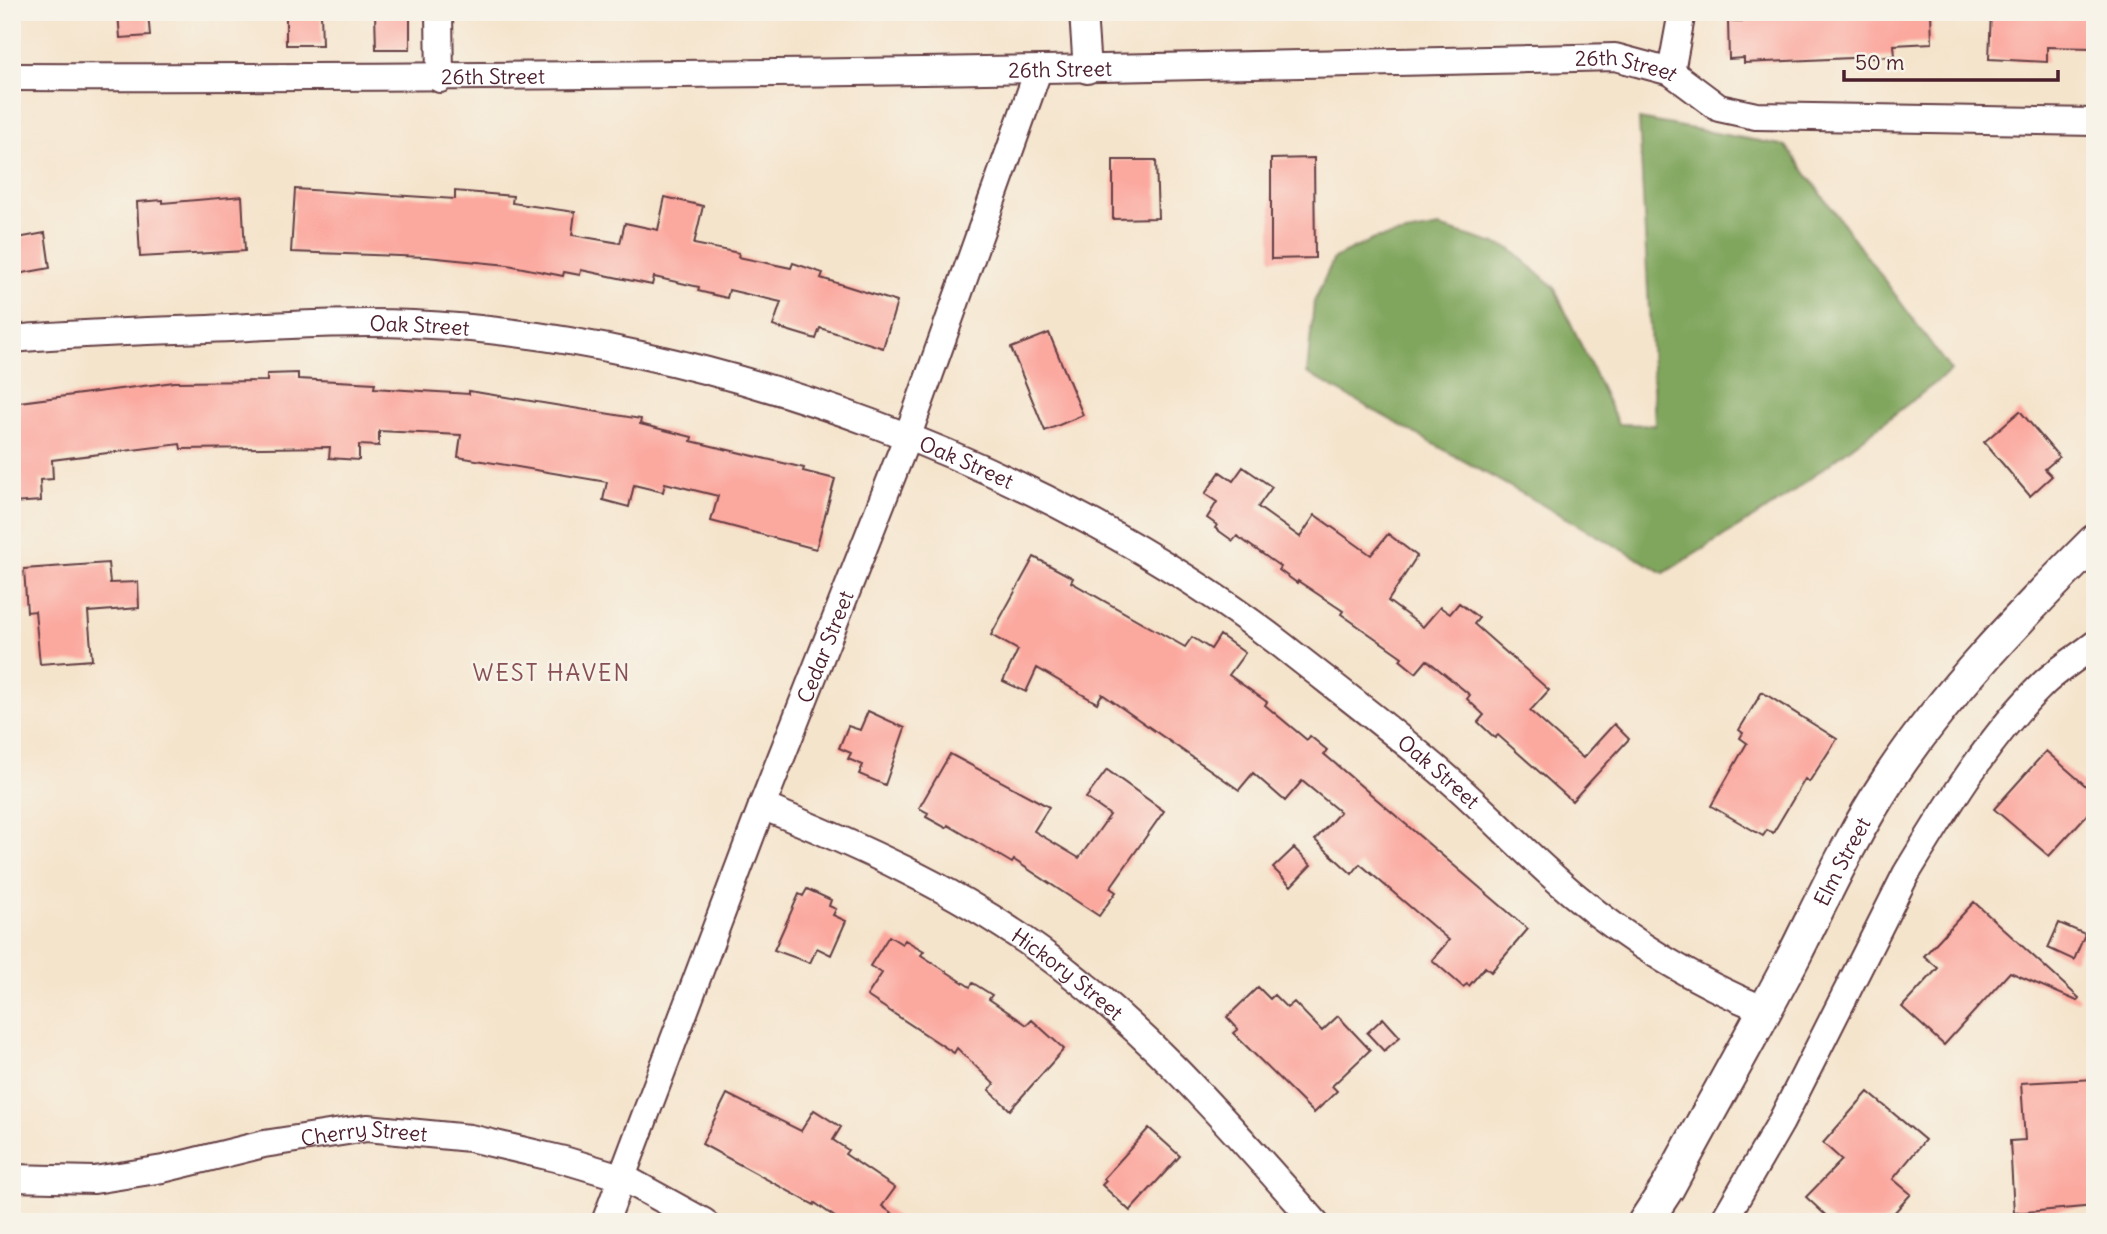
<svg xmlns="http://www.w3.org/2000/svg" width="2107" height="1234" font-family="Delius,sans-serif">
  <rect width="100%" height="100%" fill="#f7f3e8"/>
  <filter id="ink" filterUnits="userSpaceOnUse"><feTurbulence type="fractalNoise" baseFrequency=".0143" numOctaves="2"/><feDisplacementMap in="SourceGraphic" scale="14" xChannelSelector="R" yChannelSelector="G"/><feConvolveMatrix kernelMatrix="1 2 1 2 8 2 1 2 1" color-interpolation-filters="sRGB"/></filter>
  <filter id="wash" filterUnits="userSpaceOnUse"><feTurbulence type="fractalNoise" baseFrequency=".00686" numOctaves="4" result="noise"/><feDisplacementMap in="SourceGraphic" scale="28" xChannelSelector="R" yChannelSelector="G"/><feGaussianBlur stdDeviation="1.57" result="paint"/><feColorMatrix in="noise" values="0 0 0 0 0 0 0 0 0 0 0 0 0 0 0 0 0 1.4 0 .05"/><feComposite in="paint" operator="in"/></filter>
  <g filter="url(#wash)">
    <rect width="100%" height="100%" fill="#f5e4cc"/>
    <path fill="#80a65d" stroke="#656244" stroke-width="2" d="M1639 119 1786 146 1951 371 1782 500 1664 573 1307 373 1314 302 1334 258 1374 239 1439 227 1509 248 1554 287 1618 424 1655 425Z"/>
    <g id="blocks">
      <path fill="#fba89f" d="M118 12H148L150 36 120 38Z
        M286 12H321L322 45H286Z
        M375 12H410V49H376Z
        M1742 12H1931L1932 43 1894 45 1895 56 1744 63V58L1729 59 1728 21H1742Z
        M1991 12H2095L2094 48 2047 47V62L1989 59Z
        M1314 158 1315 258 1271 259V159Z
        M1113 160H1156L1158 218 1113 219Z
        M295 189 455 199V191L513 196 512 203 575 212 572 235 620 243 625 223 658 230 665 197 703 206 694 244 739 253 738 257 791 268 793 263 823 273 821 278 897 302 883 348 820 328 816 339 773 326 781 302 729 290 727 298 698 291 699 287 654 277 652 285 581 270 580 275 564 272 563 276 508 265 427 257 291 252Z
        M242 196 245 251 140 257 137 202 163 200V203Z
        M45 233 50 268 12 275V239Z
        M1049 333 1083 415 1045 431 1011 348Z
        M298 373V379L375 383 374 388 469 394V391L641 419 640 424 692 437 691 441 804 468 803 471 835 479 816 549 711 521 718 496 665 483 663 492 634 485 629 507 603 500 607 482 458 457 461 435 379 431V446L359 445V460L329 458 330 447 181 449 180 444 52 460 53 479 40 480 41 501 12 503V403L174 382 267 381V374Z
        M2020 411 2059 457 2045 469 2052 476 2030 496 1984 442Z
        M1243 467 1272 487 1258 507 1300 537 1315 515 1371 555 1388 534 1417 556 1388 601 1423 627 1440 607 1450 614 1459 603 1479 618 1474 624 1549 690 1530 711 1583 758 1614 724 1629 739 1572 801 1498 735 1495 738 1478 722 1484 715 1467 699 1470 695 1427 660 1416 673 1400 660 1402 657 1341 614 1343 611 1298 581 1297 583 1279 570 1281 567 1237 536 1233 541 1215 528 1217 525 1207 518 1217 502 1205 494 1220 472 1233 481Z
        M1034 557 1073 578 1071 582 1185 647 1192 637 1211 649 1220 635 1245 653 1229 675 1267 702 1265 705 1307 740 1310 736 1327 750 1324 754 1528 929 1491 972 1485 967 1469 986 1467 984 1463 987 1432 960 1449 940 1360 864 1352 874 1315 840 1340 812 1302 781 1285 801 1253 773 1239 790 1102 694 1097 703 1037 668 1026 692 1003 681 1018 650 991 635Z
        M108 563 110 583 138 582 139 608 88 612 92 660 40 664 35 611 27 612 24 569Z
        M1762 692 1837 739 1809 782 1805 779 1773 833 1767 830 1763 836 1711 806 1747 743 1740 738 1743 733 1739 730Z
        M868 711 905 728 885 785 859 774 863 765 848 759 851 753 839 748 848 726 860 730Z
        M2046 751 2095 794V806L2049 856 1994 809Z
        M950 754 1049 807 1034 831 1079 858 1110 815 1086 798 1107 770 1164 811 1110 888 1116 892 1099 916 1014 860 1012 863 948 825 946 828 926 817 928 813 919 808Z
        M1294 848 1311 865 1291 886 1273 868Z
        M807 889 831 900 829 906 836 909 833 915 846 921 831 955 817 948 810 963 774 950 799 894 803 896Z
        M1974 902 2079 998 2077 1001 2010 972 1944 1045 1902 1007 1938 968 1924 956Z
        M2059 923 2085 934 2074 960 2048 948Z
        M889 936 902 944 905 940 924 951 921 955 970 987 973 983 992 995 989 999 1027 1025 1032 1020 1064 1049 1010 1110 989 1090 994 1084 957 1048 954 1053 867 996 882 973 870 966Z
        M1258 987 1270 999 1274 995 1287 1008 1294 1002 1322 1031 1338 1016 1370 1050 1332 1086 1337 1091 1314 1113 1233 1033 1238 1029 1227 1017Z
        M1383 1018 1400 1037 1384 1051 1367 1033Z
        M2095 1079V1206L2014 1213 2010 1141 2025 1140 2021 1083Z
        M1868 1092 1925 1140 1893 1179 1911 1194 1886 1222H1833L1806 1197 1842 1160 1823 1143Z
        M727 1094 801 1131 814 1110 841 1127 833 1140 848 1150 845 1154 895 1188 882 1206 904 1222H842L815 1203 814 1205 702 1144Z
        M1149 1128 1180 1156 1130 1211 1102 1185 1106 1181 1104 1178Z"/>
    </g>
  </g>
  <g filter="url(#ink)">
    <use href="#blocks" fill-opacity="0" stroke="#643d43" stroke-width="2"/>
    <g fill="none" stroke-linecap="round" stroke-linejoin="round">
      <defs>
        <g id="minor">
          <path d="M439 12 440 79"/>
          <path d="M1083 12 1087 70"/>
          <path d="M1671 72 1682 12"/>
          <path id="s1" d="M12 77C547 79 1081 70 1615 57L1671 72 1719 108 1756 116 2095 122"/>
          <path id="s2" d="M12 339C78 333 142 331 208 329 276 326 344 321 413 324 708 338 1050 466 1283 646 1336 688 1392 730 1443 774 1488 813 1528 856 1573 894 1630 942 1696 982 1765 1010"/>
          <path id="s3" d="M762 806C859 846 954 888 1039 950 1145 1026 1229 1125 1315 1222"/>
          <path id="s4" d="M12 1178 94 1180 163 1169 264 1144 367 1128 470 1138 564 1160 624 1178 704 1222"/>
          <path id="s5" d="M605 1222 762 806 907 438 1038 71"/>
          <path d="M1723 1222 1781 1122 1906 874C1945 810 1989 736 2044 683 2059 669 2078 657 2095 644"/>
        </g>
        <g id="tertiary">
          <path id="s6" d="M1645 1222 1668 1187C1710 1109 1754 1032 1795 954 1825 894 1853 833 1890 777 1949 689 2021 615 2095 541"/>
        </g>
      </defs>
      <use href="#minor" stroke="#643d43" stroke-width="30"/>
      <use href="#tertiary" stroke="#643d43" stroke-width="37"/>
      <use href="#minor" stroke="#fff" stroke-width="26"/>
      <use href="#tertiary" stroke="#fff" stroke-width="33"/>
    </g>
  </g>
  <g text-anchor="middle" dominant-baseline="central" stroke-width="5" stroke-linejoin="round" paint-order="stroke">
    <g font-size="21" fill="#4a1f2b" stroke="#f7f3e8">
      <text stroke="none"><textPath href="#s1" startOffset="1048">26th Street</textPath></text>
      <text stroke="none"><textPath href="#s1" startOffset="1615">26th Street</textPath></text>
      <text stroke="none"><textPath href="#s1" startOffset="481">26th Street</textPath></text>
      <text stroke="none"><textPath href="#s2" startOffset="408">Oak Street</textPath></text>
      <text stroke="none"><textPath href="#s2" startOffset="975">Oak Street</textPath></text>
      <text stroke="none"><textPath href="#s5" startOffset="616">Cedar Street</textPath></text>
      <text stroke="none"><textPath href="#s2" startOffset="1542">Oak Street</textPath></text>
      <text stroke="none"><textPath href="#s6" startOffset="411">Elm Street</textPath></text>
      <text stroke="none"><textPath href="#s3" startOffset="350">Hickory Street</textPath></text>
      <text stroke="none"><textPath href="#s4" startOffset="357">Cherry Street</textPath></text>
    </g>
    <g font-size="23" letter-spacing="2" fill="#884f54" stroke="#f7f3e8">
      <text x="552" y="672">WEST HAVEN</text>
    </g>
  </g>
  <rect width="2107" height="1234" fill="none" stroke="#f7f3e8" stroke-width="42"/>
  <path d="M1844 70v10h214v-10" fill="none" stroke="#4a1f2b" stroke-width="3.5"/>
  <text x="1855" y="70" font-size="21" fill="#4a1f2b" stroke="#f7f3e8" stroke-width="5" paint-order="stroke">50 m</text>
</svg>
